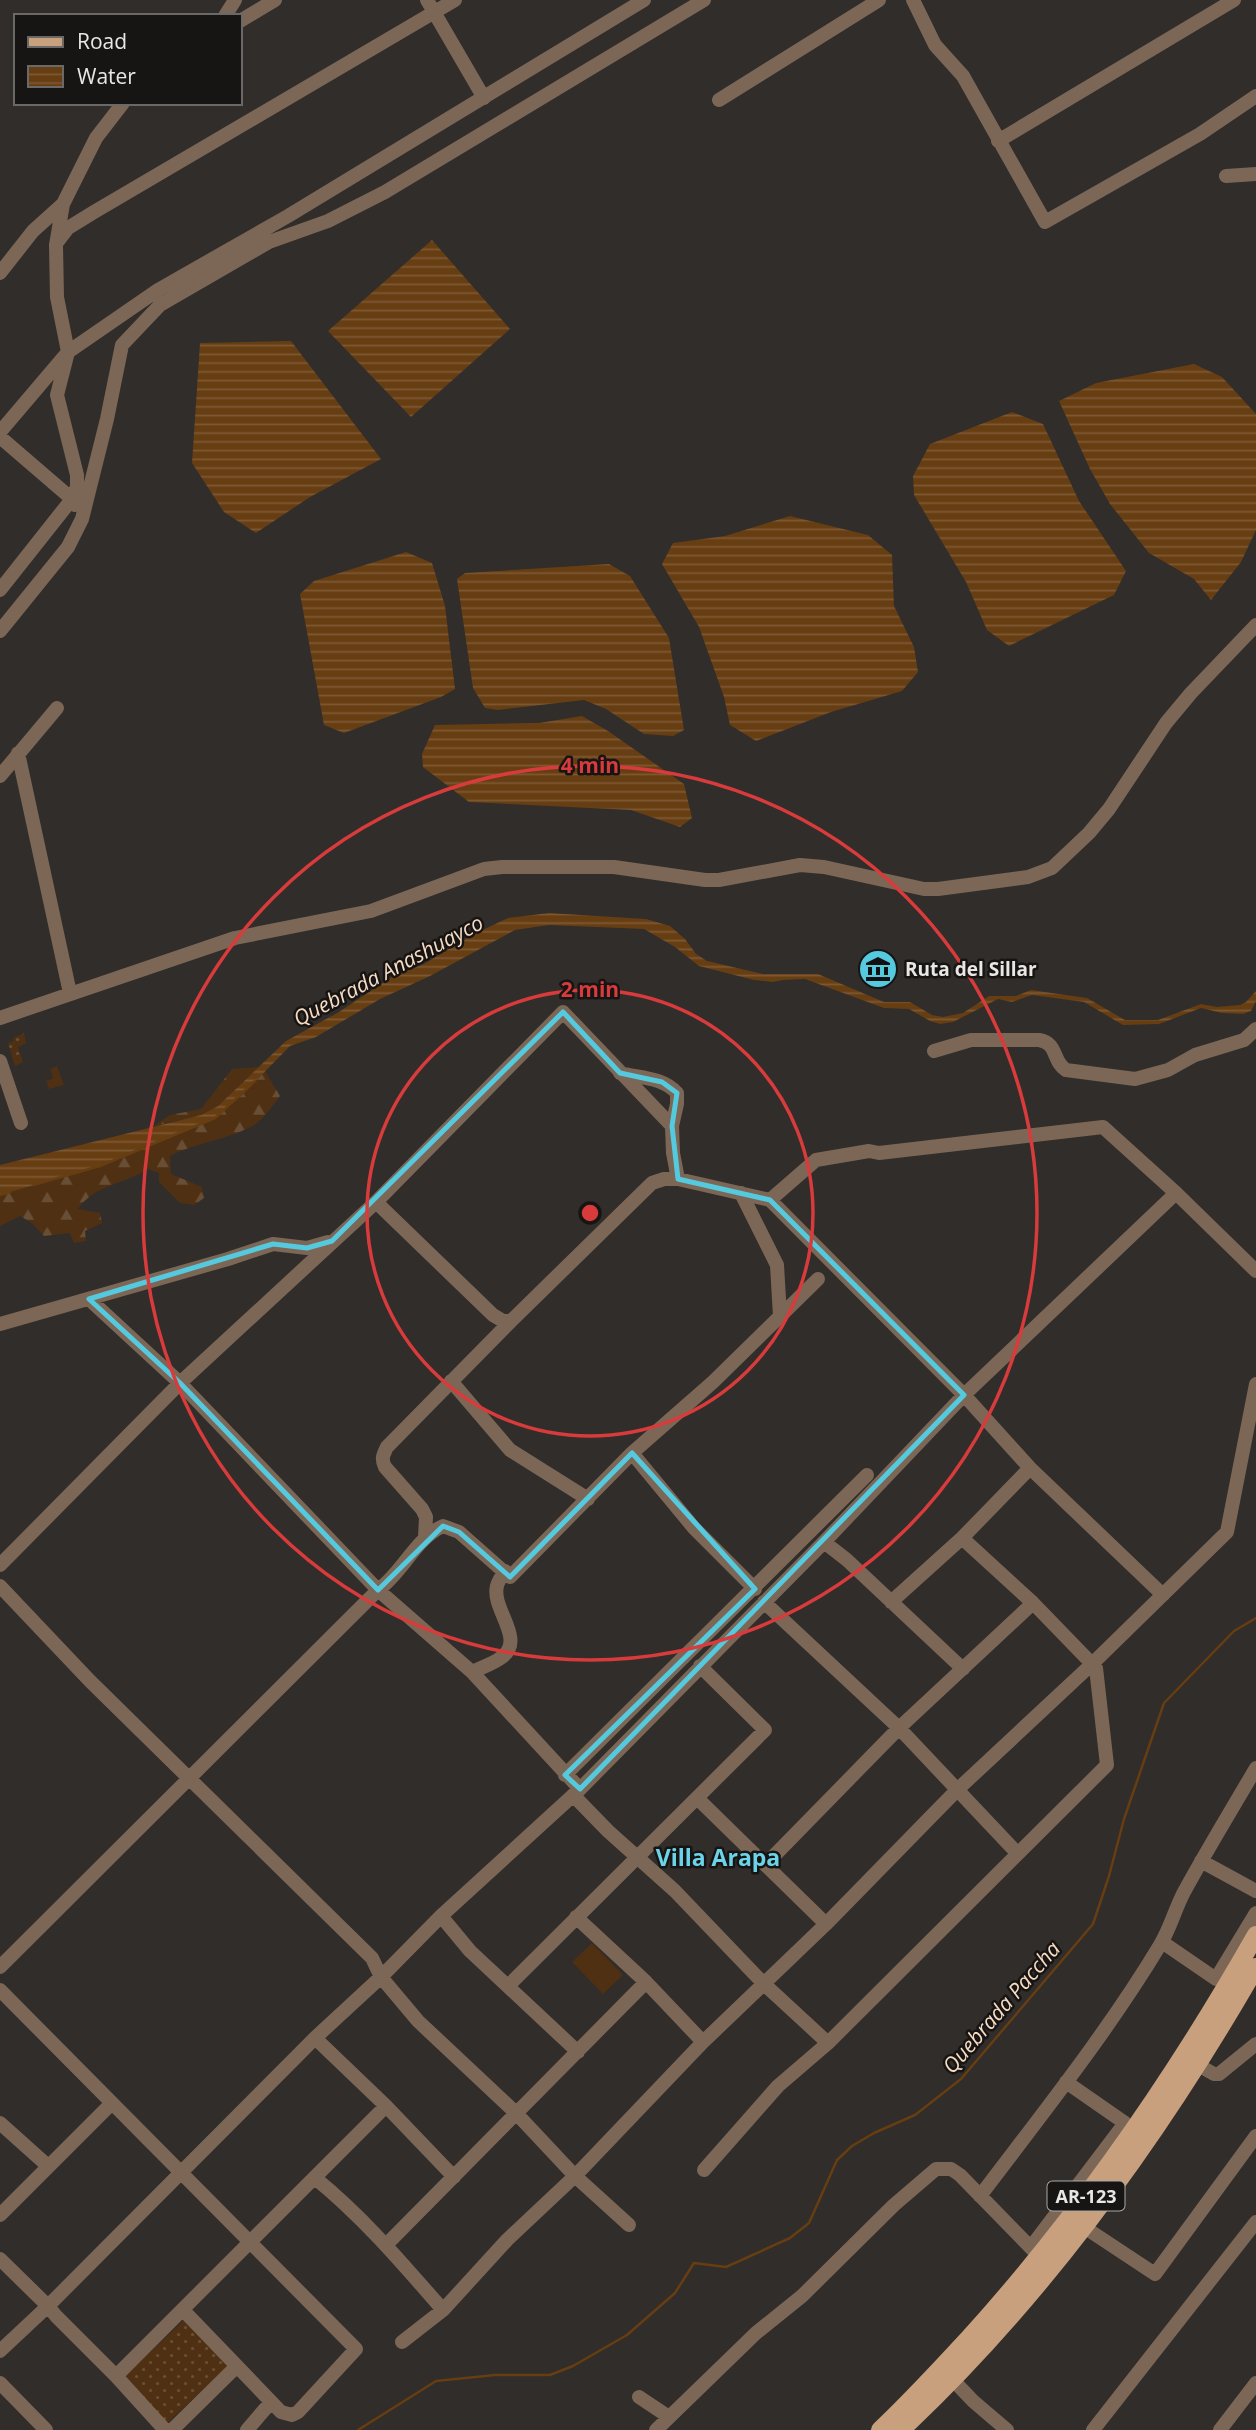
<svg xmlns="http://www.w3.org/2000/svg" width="1256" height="2430" font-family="'Open Sans',sans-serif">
  <defs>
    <pattern id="grass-dots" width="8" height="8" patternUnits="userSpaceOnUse" patternTransform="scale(1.75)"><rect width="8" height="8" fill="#4f3013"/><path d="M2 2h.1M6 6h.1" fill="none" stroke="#684e35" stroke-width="1.8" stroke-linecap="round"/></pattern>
    <pattern id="forest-firs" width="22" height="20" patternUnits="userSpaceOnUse" patternTransform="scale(1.75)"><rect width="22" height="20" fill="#4f3013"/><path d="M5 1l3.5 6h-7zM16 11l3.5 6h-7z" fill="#684e35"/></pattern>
    <pattern id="water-rules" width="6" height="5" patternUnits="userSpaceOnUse" patternTransform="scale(1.75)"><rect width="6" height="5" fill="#673d12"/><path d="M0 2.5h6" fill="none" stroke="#7d5934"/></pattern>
  </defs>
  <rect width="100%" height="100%" fill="#302d2a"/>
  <path fill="url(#grass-dots)" d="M24 1033 26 1043 18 1047 23 1062 15 1066 8 1043 14 1041 13 1038Z
    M184 2320 228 2366 167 2423 125 2376Z"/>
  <path fill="url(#forest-firs)" d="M259 1067 218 1106 201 1115 154 1126 170 1115 201 1109 232 1069Z
    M265 1071 280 1096C273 1105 264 1119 254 1125 228 1140 197 1142 170 1156L171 1174 202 1187 204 1198 194 1205 180 1203 159 1182V1173L148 1169C125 1184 94 1185 78 1209L100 1213 102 1223 85 1231 86 1241 74 1243 70 1233 44 1236 32 1223 20 1216 0 1226V1195L100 1166 215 1118 242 1095Z"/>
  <path fill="#4f3013" d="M57 1066 64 1085 49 1089 46 1081 53 1078 50 1069Z
    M592 1943 623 1975 603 1994 572 1962Z"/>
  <path fill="url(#water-rules)" d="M432 240 510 329 411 417 328 331Z
    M291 341 381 459 310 497 256 533 224 512 192 463 200 343Z
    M1194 364 1222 377 1256 414V530L1241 562 1211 600 1194 579 1149 553 1110 504 1090 469 1059 401 1096 383Z
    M1012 412 1043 424 1079 501 1126 571 1114 595 1009 646 987 630 966 582 914 495 913 476 930 444Z
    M790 516 868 535 892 555 894 606 914 647 918 672 902 691 831 712 756 741 730 725 724 697 699 627 662 564 673 543 725 536Z
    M406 552 432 563 445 606 455 689 441 697 344 733 324 725 300 594 314 581Z
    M609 564 630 576 669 638 684 730 673 736 644 734 606 709 584 700 498 710 485 708 473 688 457 579 465 573Z
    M582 716 608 731 684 784 692 818 680 827 631 810 469 802 423 767 422 754 435 725 539 723Z
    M549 913 646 919 670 926 685 939 696 954 707 961 763 974H818L884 1002H910L932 1015 943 1017 963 1013 989 996H1016L1031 990 1087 998 1125 1020H1158L1201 1004 1217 1007 1240 1005 1246 1002 1256 991V1001L1251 1011 1243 1014 1222 1013 1201 1008 1159 1024 1123 1025 1084 1002 1032 995 1012 1002 998 999 953 1022 940 1024 930 1021 909 1009 884 1008 805 979 783 980 773 982 754 980 699 966 675 947 644 929 549 925 515 930 430 976 380 999 316 1037 290 1046 242 1095 215 1118 100 1166 0 1195V1165L201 1115 218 1106 286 1041 339 1012 390 978 424 964 470 936 508 918Z"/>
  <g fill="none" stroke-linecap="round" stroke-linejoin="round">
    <path stroke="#673d12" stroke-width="2.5" d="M33 1185 100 1166 215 1118 255 1081
      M0 1195 10 1192
      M358 2430 436 2381 495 2375H550L573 2366 627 2335 675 2293 694 2263 726 2267 790 2238 809 2223 837 2160 852 2146 874 2133 915 2115 961 2079 1093 1924 1109 1876 1124 1819 1164 1703 1234 1631 1256 1618"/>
    <path stroke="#7c6756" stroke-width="14" d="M427 0 484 98
      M913 0 935 45 963 76 1045 222 1200 134 1256 96
      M225 16 235 0
      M240 21 275 0
      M719 100 879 0
      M998 141 1234 0
      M1226 176 1256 174
      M58 241 68 228 94 212 455 0
      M0 273 33 231 63 204
      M0 432 68 352 158 290 288 216 644 0
      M0 437 72 499 75 505
      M0 590 72 499 77 487V475L57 395 68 352 57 297 56 245 63 204 96 138 123 103
      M0 631 68 547 82 519 107 419 122 345 160 305 269 242 328 221 385 192 704 0
      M18 753 70 993
      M0 776 57 708
      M0 1018 235 938 371 911 484 869 502 867H614L705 880H719L800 865 824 867 924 889H938L1028 877 1052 868 1089 833 1109 809 1166 723 1191 693 1256 625
      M934 1051 971 1040H1039C1058 1043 1052 1061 1066 1070L1135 1079 1168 1070 1195 1055 1244 1040 1256 1029
      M0 1061 21 1123
      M620 1073C640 1078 663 1077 677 1093V1104L672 1126
      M741 1193 777 1265 780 1316
      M770 1200 816 1160 869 1151 879 1153 1103 1127 1176 1193 1256 1271
      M376 1202 493 1315 503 1321H511L652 1183 664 1179H678L770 1200 964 1395 1030 1468 1163 1595
      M89 1299 180 1383 378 1590 472 1672 580 1789
      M0 1324 228 1259 273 1244 307 1248 328 1242
      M451 1381 510 1450 588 1499
      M632 1453 694 1528 755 1589
      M425 1538 426 1517 422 1509 385 1467C381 1459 383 1455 387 1447L511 1321
      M824 1542 847 1560 963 1669
      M0 1565 180 1383 376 1202 563 1012 672 1126 673 1153 678 1179
      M0 1586 90 1681 372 1958 381 1977 418 2021 515 2112 575 2176 629 2225
      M764 1602 899 1728 1017 1853
      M891 1602 962 1538 1030 1468
      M472 1672C482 1667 493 1664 502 1657 526 1639 491 1609 497 1586 498 1581 502 1576 505 1571
      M565 1775 867 1475
      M573 1795 608 1831 675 1891 764 1984 828 2043
      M697 1798 826 1924
      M1201 1861 1256 1891
      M766 1864 899 1728 1033 1603
      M441 1916 470 1951 578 2052
      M576 1917 646 1982 703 2042
      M1162 1942 1216 1979 1256 1913
      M0 1967 378 1590C403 1572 415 1539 443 1526L459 1532 510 1577 632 1453 713 1382 818 1279
      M508 1986 765 1730 700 1666
      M0 1990 356 2349 298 2412 292 2415 281 2412 184 2311
      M315 2038 386 2106 454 2177
      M1198 2065 1214 2074H1219L1256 2044
      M0 2123 48 2166
      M704 2170 778 2086 828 2043 1107 1765 1096 1668 1033 1603 962 1538
      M315 2178C363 2217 403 2264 443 2310
      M980 2196C1042 2114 1107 2033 1160 1945 1170 1929 1175 1909 1184 1892 1207 1850 1232 1809 1256 1768
      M0 2215 112 2103
      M1084 2227 1155 2274 1256 2136
      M386 2245 646 1982
      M1031 2247 1125 2123 1066 2082
      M0 2259 48 2306 56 2316 116 2376 165 2430
      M402 2342 443 2310 507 2240 575 2176 703 2042 826 1924 957 1790 1092 1664 1227 1532 1256 1384
      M0 2351 48 2306 315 2038 381 1977 441 1916 580 1789 824 1542 964 1395 1176 1193
      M116 2376 386 2106
      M953 2380 973 2401 1007 2430
      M0 2383 46 2430
      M639 2397 669 2417
      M172 2430 237 2366
      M247 2430 271 2402
      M656 2430 756 2333 802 2296 894 2205 936 2169H951L960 2175 1039 2256
      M1093 2430 1256 2222
      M1220 2430 1256 2383"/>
    <path stroke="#c9a07d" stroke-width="18" d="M880 2430C911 2401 940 2369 969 2338 1080 2215 1174 2079 1256 1935
      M901 2430C1044 2296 1159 2136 1256 1967"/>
  </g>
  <path fill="none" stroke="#55cadf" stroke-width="5" stroke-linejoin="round" d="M563 1012 620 1073 662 1082 677 1093 672 1126 678 1179 770 1200 964 1395 580 1789 565 1775 755 1589 632 1453 510 1577 459 1532 443 1526 378 1590 180 1383 89 1299 273 1244 307 1248 332 1241Z"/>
  <g fill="none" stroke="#d83b3b" stroke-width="3.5">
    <circle cx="590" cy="1213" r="223"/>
    <circle cx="590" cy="1213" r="447"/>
  </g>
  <defs>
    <symbol id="museum-disc" viewBox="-11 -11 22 22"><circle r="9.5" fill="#55cadf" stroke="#171514"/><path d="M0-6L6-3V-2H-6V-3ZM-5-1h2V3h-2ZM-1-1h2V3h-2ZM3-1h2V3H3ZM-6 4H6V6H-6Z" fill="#111"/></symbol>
  </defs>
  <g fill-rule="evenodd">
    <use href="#museum-disc" x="856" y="947" width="44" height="44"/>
  </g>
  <g text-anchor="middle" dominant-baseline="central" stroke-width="5" stroke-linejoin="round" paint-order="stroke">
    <rect fill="#171514" stroke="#aaa7a6" stroke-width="2" x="1047.5" y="2181.5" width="77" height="29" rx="5"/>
    <g font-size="18" font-weight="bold" fill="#e9e6e4">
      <text x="1086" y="2196">AR-123</text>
    </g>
    <g font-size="19" font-weight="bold" fill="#e9e6e4" stroke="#171514" text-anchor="start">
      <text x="905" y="969">Ruta del Sillar</text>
    </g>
    <g font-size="21" font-style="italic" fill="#f8dcc4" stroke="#171514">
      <text transform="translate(388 970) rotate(-28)">Quebrada Anashuayco</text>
      <text transform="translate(1001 2007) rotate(-49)">Quebrada Paccha</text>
    </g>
    <g font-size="23" font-weight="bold" fill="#6cd4e8" stroke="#171514">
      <text x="718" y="1857">Villa Arapa</text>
    </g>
  </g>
  <circle cx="590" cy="1213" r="10" fill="#d83b3b" stroke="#171514" stroke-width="3.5"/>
  <g font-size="21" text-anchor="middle" font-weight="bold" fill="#d83b3b" stroke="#171514" stroke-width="5" stroke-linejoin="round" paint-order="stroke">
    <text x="590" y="773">4 min</text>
    <text x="590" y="997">2 min</text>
  </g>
  <rect x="14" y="14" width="228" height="91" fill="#171514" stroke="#6b6967" stroke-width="2"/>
  <rect x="28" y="37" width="35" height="10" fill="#c9a07d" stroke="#6b6967" stroke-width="2"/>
  <text x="77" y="49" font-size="21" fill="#e9e6e4">Road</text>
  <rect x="28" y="66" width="35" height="21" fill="url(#water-rules)" stroke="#6b6967" stroke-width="2"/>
  <text x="77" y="84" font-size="21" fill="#e9e6e4">Water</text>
</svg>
